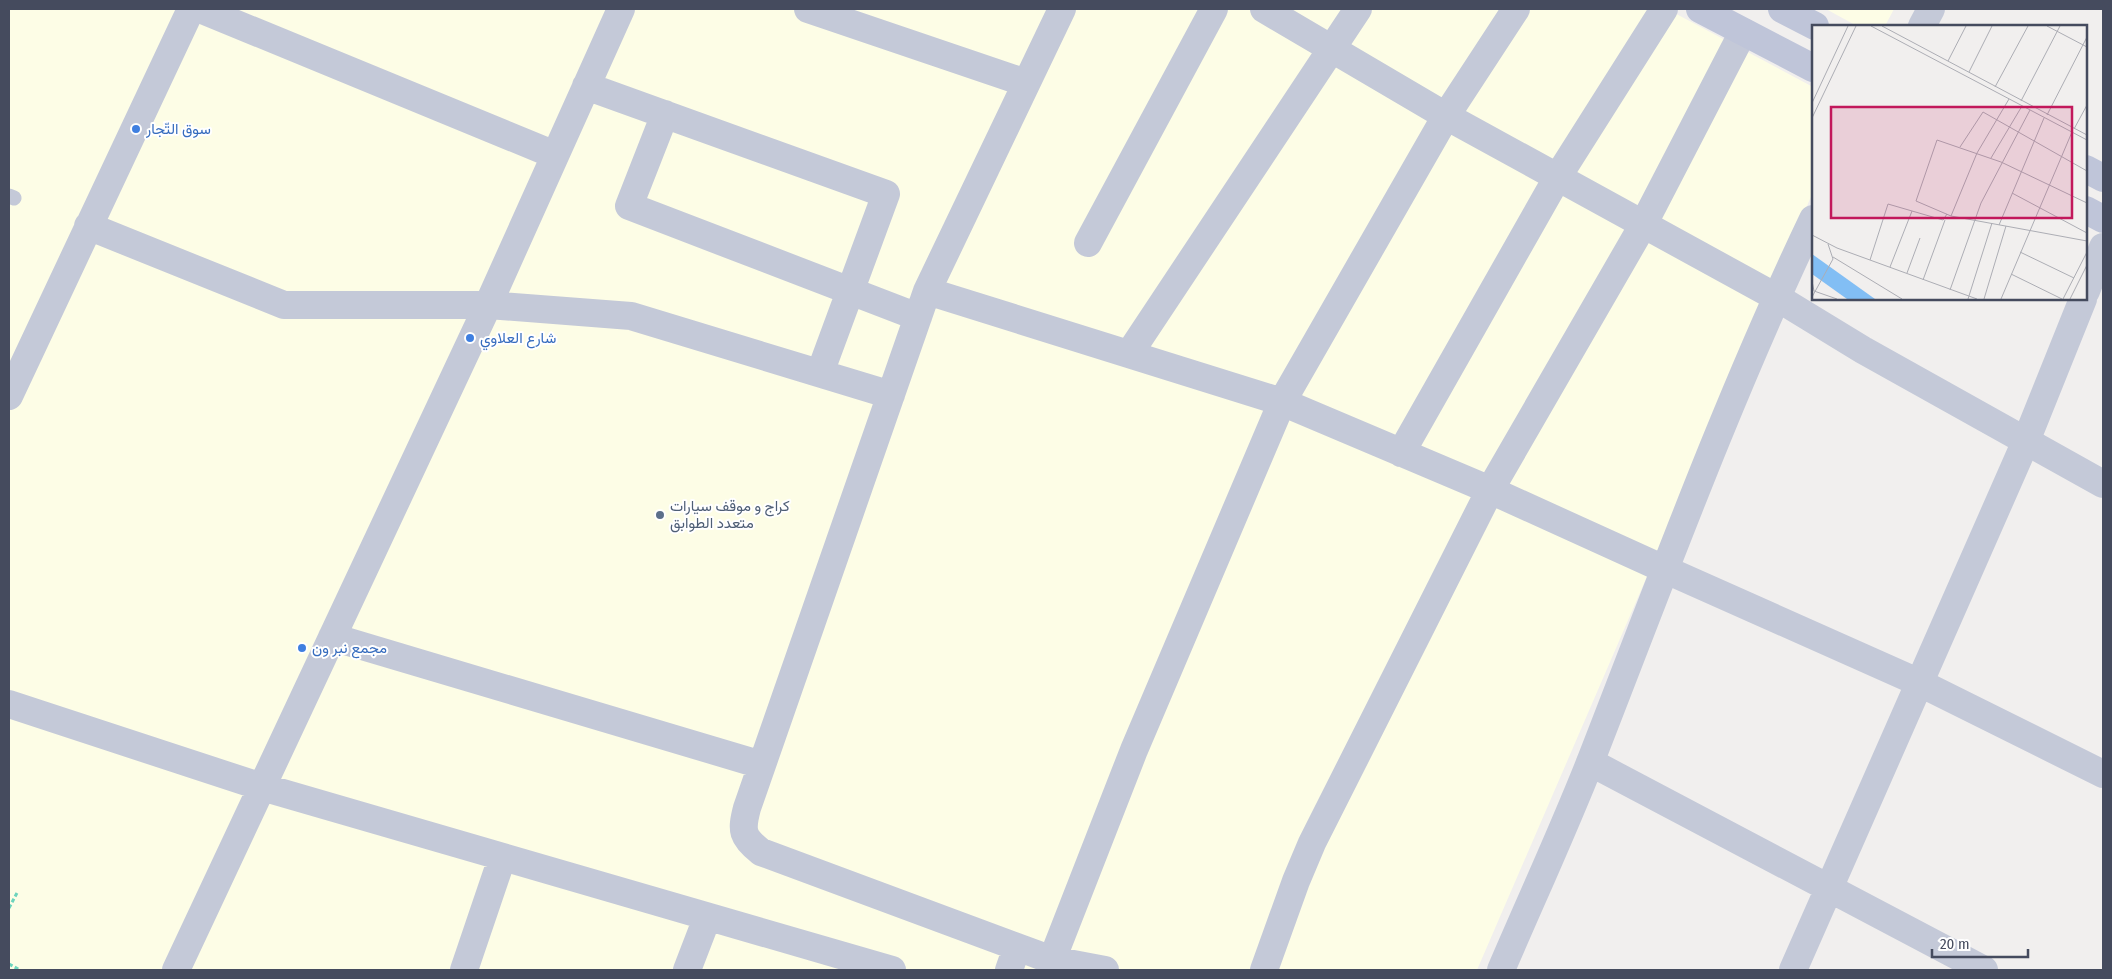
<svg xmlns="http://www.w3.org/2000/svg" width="2112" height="979" font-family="'Fira Sans Condensed',Vazirmatn,sans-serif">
  <rect width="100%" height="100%" fill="#f1efee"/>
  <path fill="#fdfde6" d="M9 9H1667L1813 87V192L1477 970H9Z
    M1826 9H1894L1885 26H1857Z"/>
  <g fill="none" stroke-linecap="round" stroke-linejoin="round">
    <path stroke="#6dd4bd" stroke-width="3" stroke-dasharray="4 2.5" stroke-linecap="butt" d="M9 908 18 891
      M9 964 20 970"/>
    <path stroke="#c4c9d8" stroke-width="15" d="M9 196 14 198"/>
    <path stroke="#c4c9d8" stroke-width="28" d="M200 9 555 155
      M808 9 1026 83
      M1062 9 927 291 747 808C741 831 742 837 761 852L1052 960 1105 970
      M1264 9 1446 116 1776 297 1863 350 2103 484
      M1922 26 1931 9
      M586 86 886 194 820 373
      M665 114 629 206 918 317
      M88 226 284 305H488L631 316 891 395
      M1088 243 1214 9
      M927 291 1282 402 1490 490 1664 569 1920 683 2103 774
      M2086 291 2103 247
      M1129 354 1358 9
      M9 396 191 9
      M1401 453 1557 178 1664 9
      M332 637 762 765
      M9 704 262 787 892 970
      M1590 762 1984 970
      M1052 960 1134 750 1282 402 1446 116 1516 9
      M176 970 488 305 621 9
      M464 970 502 858
      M687 970 707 918
      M1009 970 1017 947
      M1264 970 1296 881 1312 843 1490 490 1643 225 1743 32
      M1501 970C1531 900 1563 831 1591 760 1662 578 1729 395 1813 219
      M1793 970 2026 441 2083 299"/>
    <path stroke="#bfc5d9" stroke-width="28" d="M1700 9 1813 68
      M1782 9 1815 26
      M2086 169 2103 178
      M2086 210 2103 219"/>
  </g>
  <g fill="#3f7fe0" stroke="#fff" stroke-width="2">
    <circle cx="136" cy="129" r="5"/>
    <circle cx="470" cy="338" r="5"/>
    <circle cx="302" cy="648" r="5"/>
  </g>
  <circle fill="#5c6f8a" stroke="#fff" stroke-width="2" cx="660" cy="515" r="5"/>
  <g text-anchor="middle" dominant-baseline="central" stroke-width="4" stroke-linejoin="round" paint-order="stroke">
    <g font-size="15" fill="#366cbe" stroke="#fff" text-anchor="start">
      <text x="146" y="129">سوق التّجار</text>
      <text x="480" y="338">شارع العلاوي</text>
      <text x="312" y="648">مجمع نبر ون</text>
    </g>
    <g font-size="15" fill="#4e5e75" stroke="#fff" text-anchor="start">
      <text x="670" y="506">كراج و موقف سيارات<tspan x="670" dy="17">متعدد الطوابق</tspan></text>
    </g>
  </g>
  <g transform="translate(1812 25)">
    <rect width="275" height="275" fill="#f1efee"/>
    <path d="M0 229 63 274H35L0 249Z" fill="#82bef4"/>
    <path fill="none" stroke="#acadb4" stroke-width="1" d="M59 1 275 115M70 1 275 110M235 1 275 22M136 36 154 1M157 47 180 1M183 62 216 1M209 76 248 1M0 78 36 1M235 90 275 12M0 93 44 1M262 104 275 80M148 122 171 87 275 146M179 133 210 81M200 168 275 208M275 178 189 137 125 115 104 176 139 191 275 216M139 191 165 128 197 74M187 200 232 93M0 210 25 223 165 274M208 227 262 253M21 232 90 274M58 235 76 179 131 195 135 189M78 242 100 186M95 248 108 213M199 249 250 274M111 255 133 195M0 256 2 266 25 274M138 265 169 178 218 85M0 272 21 234 16 219M156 274 180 198M172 274 194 201M189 274 260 107M251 274 275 227M258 274 275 240"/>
    <path fill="#c2185b" fill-opacity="0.15" stroke="#c2185b" stroke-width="2.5" d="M19 82H260V193H19Z"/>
    <rect width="275" height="275" fill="none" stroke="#454b5e" stroke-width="2.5"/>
  </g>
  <rect width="2112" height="979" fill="none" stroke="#454b5e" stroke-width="20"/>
  <path d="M1932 949v8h96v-8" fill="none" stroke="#454b5e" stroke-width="2.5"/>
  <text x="1940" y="949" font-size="15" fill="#454b5e" stroke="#ffffff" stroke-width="4" paint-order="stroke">20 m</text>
</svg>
